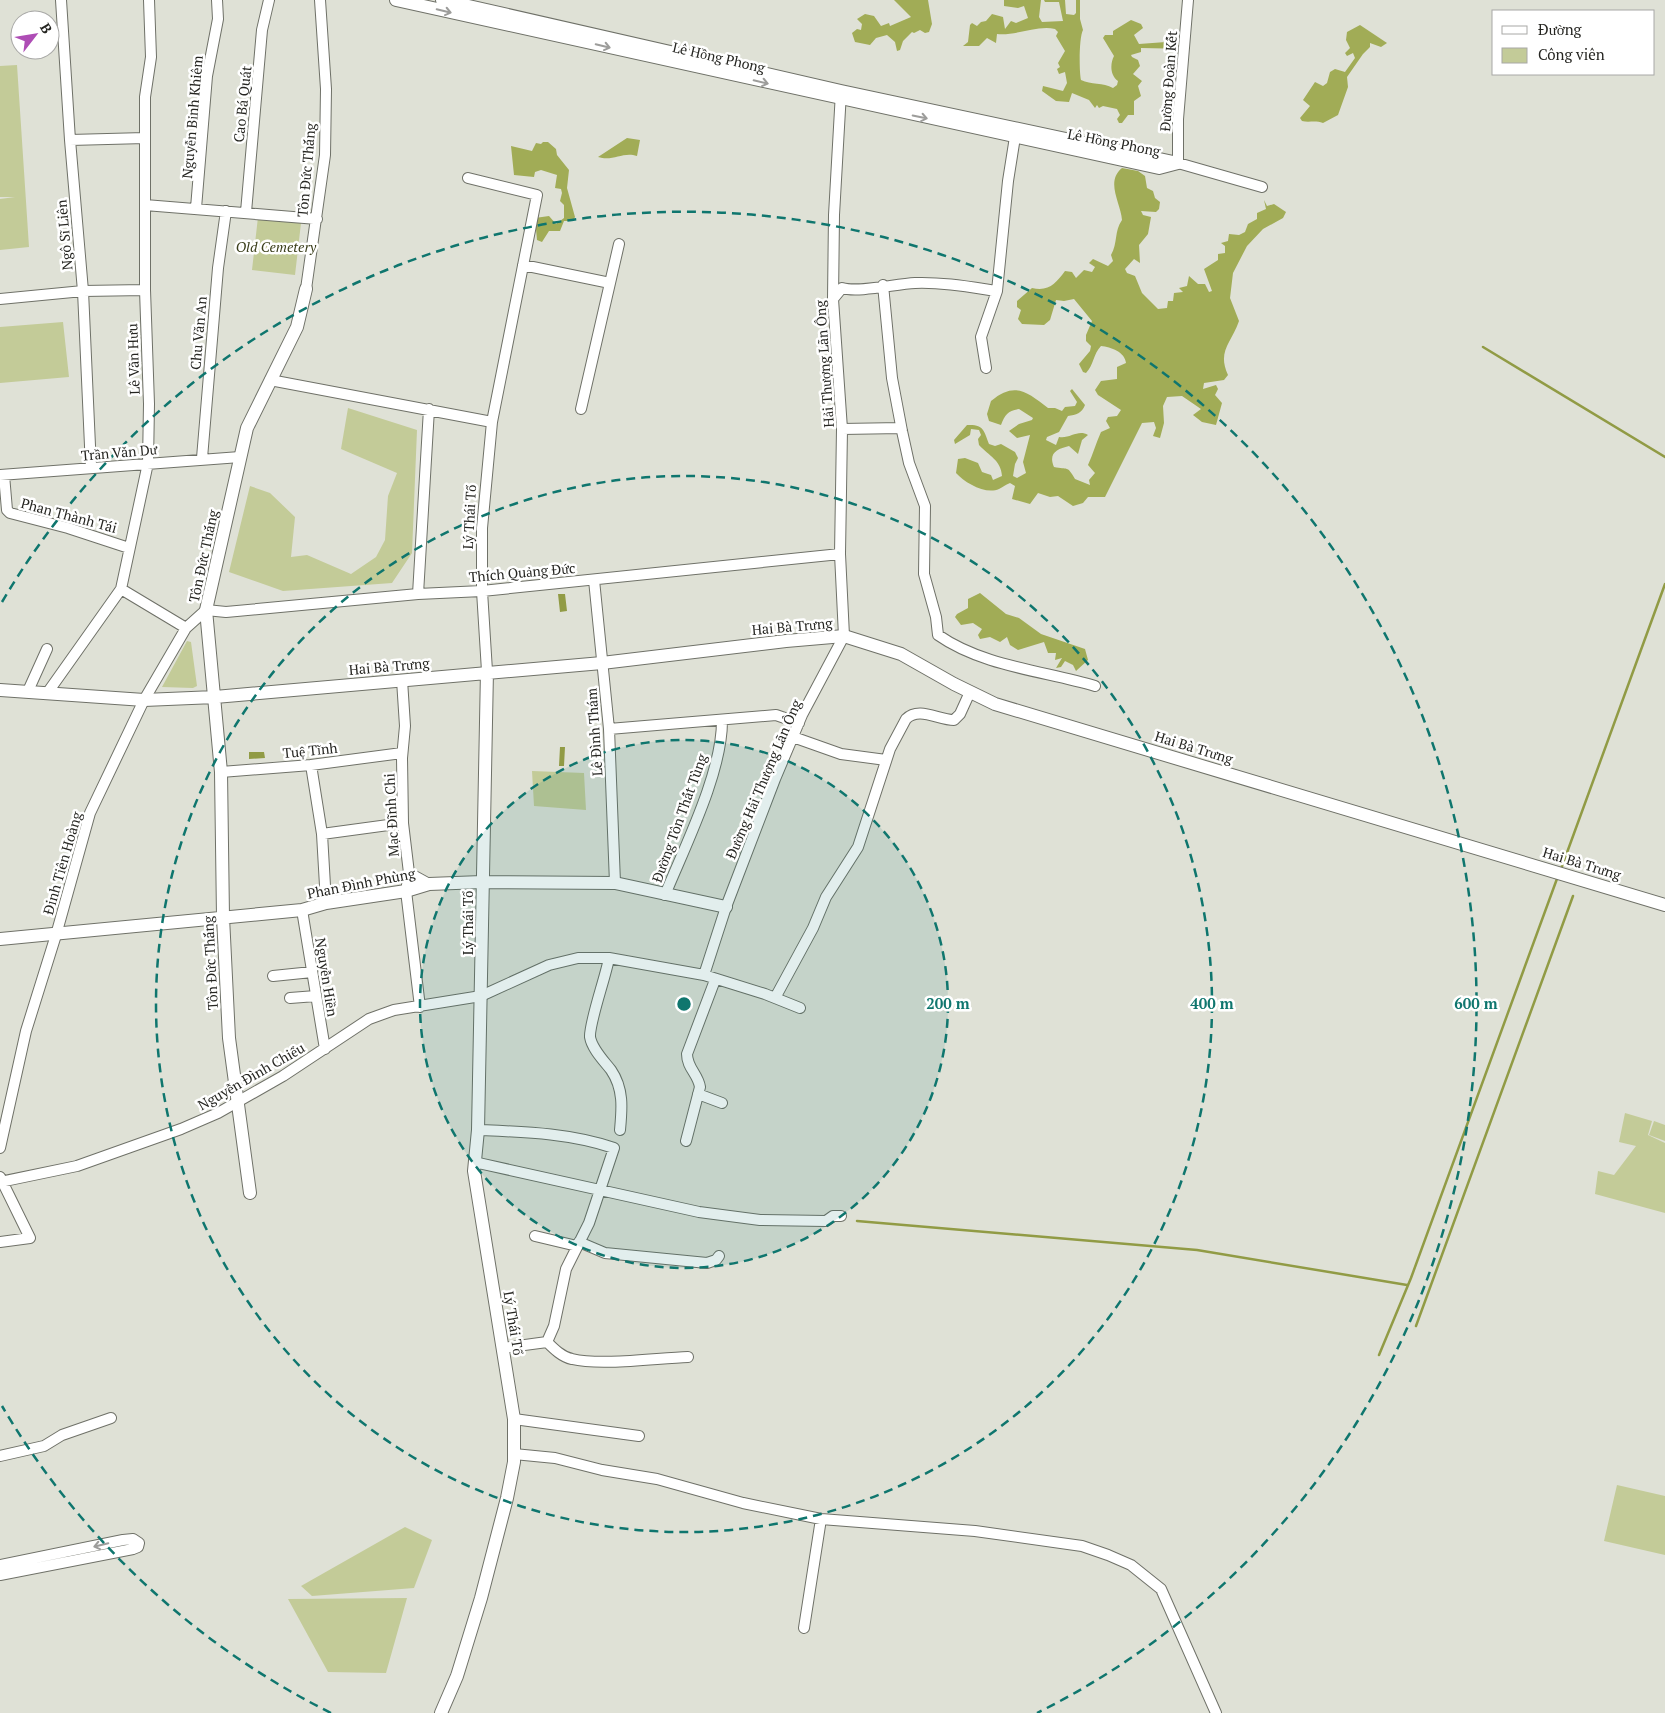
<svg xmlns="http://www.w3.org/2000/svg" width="1665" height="1713" font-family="'PT Serif',serif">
  <rect width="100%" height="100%" fill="#dfe1d6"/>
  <path fill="#c3cb98" d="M17 65 29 247 0 250V199L15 197H0V66Z
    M258 217 301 223 295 275 252 270Z
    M63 322 69 377 0 383V327Z
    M348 408 417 430 412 553 392 583 283 591 229 572 250 486 270 493 295 517 291 557 307 555 351 574 376 557 385 540 388 496 397 473 341 449Z
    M187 641 191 642 197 686 193 688 162 687Z
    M532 771 584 773 586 810 534 806Z
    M1625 1113 1652 1121 1648 1135 1665 1143V1213L1595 1194 1598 1171 1614 1175 1636 1146 1619 1142Z
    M1654 1121 1665 1125V1141L1649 1135Z
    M1617 1485 1665 1496V1555L1604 1541Z
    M405 1527 432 1540 414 1588 312 1596 301 1586Z
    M407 1598 386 1673 328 1672 288 1599Z"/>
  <path fill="#a1ac56" d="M894 0H928L932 24 929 32 925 33 920 30 914 33 912 32 903 41 900 50 897 51 895 42 887 35 876 38 870 45 855 42 852 33 857 29 861 30 862 24 857 19 865 14 874 16 881 26 889 23 890 26 911 17Z
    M1004 0H1041L1039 17 1042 22 1063 21 1059 2H1045L1044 0H1065L1066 14 1074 15 1076 13V0H1080V19L1083 30C1079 37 1079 71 1081 80 1091 85 1103 82 1113 88L1117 85 1118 81C1110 75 1110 64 1114 56L1103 38 1105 35H1113V31L1131 20 1141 24 1143 28 1134 35 1139 44 1166 42 1190 45V49L1141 48V52L1131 55 1132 57 1138 60 1140 66 1133 74 1142 81 1138 86 1141 96 1134 101V115H1128L1122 123H1119L1117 119 1120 115 1117 109 1103 106 1099 108 1097 105 1095 108 1089 100 1072 93 1069 102 1056 101 1042 91 1043 86 1063 91 1067 83 1065 72 1059 74 1057 69 1060 67 1058 63 1065 51 1056 36 1058 32 1055 29C1037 25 1016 36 997 34L996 43 987 38 979 46H963L968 42 970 25 972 23 977 26 981 22 986 21 992 14 1003 17 1005 29 1011 21 1016 23 1028 18 1024 6 1018 8 1004 6Z
    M1360 25 1387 43 1381 47 1370 43V47L1363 54 1347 77 1348 87 1338 115 1323 123C1315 120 1309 123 1302 121L1300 118 1310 106 1303 100 1315 82 1323 86 1327 83 1330 72 1335 69 1345 72 1355 58 1353 53 1347 56 1345 53 1350 48 1346 40 1347 32Z
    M627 138 640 140 637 156C623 151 613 162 598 157Z
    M543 142H548L556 149 557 155 569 170 567 188 575 217 573 221H564L560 231H549L542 242 537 240 535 218 549 216 556 224 564 218V205L560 201 562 193 561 189 555 188 557 175 541 170 535 172 534 177 514 175 511 146 532 151 536 143 541 144Z
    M1122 168 1138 171 1145 176 1147 188 1153 191 1155 198 1160 202 1159 209 1156 212 1141 211 1143 215 1151 217 1148 234 1139 245 1140 263 1134 259 1125 269 1127 273 1135 276 1142 293 1158 309 1167 308 1168 301H1173L1174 293 1183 292 1179 288 1187 286 1189 276 1198 284H1205L1209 292 1212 291 1204 269 1218 260V254L1225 253V246L1221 243 1228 241 1229 234 1239 235 1245 232 1248 224 1257 219V213L1266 209 1264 200 1267 206 1274 204 1286 212 1283 218 1263 229 1247 246 1233 273 1230 298 1239 321C1231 344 1217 351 1228 375L1224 380 1204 383 1203 389 1216 385 1218 389 1215 395 1222 403 1216 425 1202 422 1193 415 1201 409 1182 396 1167 397 1163 406 1164 423 1160 438 1153 436 1156 428 1154 422 1142 423 1105 497H1088L1083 503 1073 506 1058 496 1050 497 1038 493 1030 504 1012 499 1015 486 1010 483C1005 485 1003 487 999 489 986 495 965 483 956 473L958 459 965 458 978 463 982 472 991 475 993 480 1002 476C1001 460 989 456 979 445L978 439 981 435 979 430 971 429 970 435 955 444 954 440 967 425C984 424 984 431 989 444L995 446 1001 444 1015 452 1018 458 1015 464 1013 476 1017 478 1026 473 1023 462 1030 435 1017 438 1009 431 1019 424 1032 420 1033 418 1019 409C1008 411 1005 414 1001 425L989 421 987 414 991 401C1015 381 1027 392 1048 408H1055L1062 411 1065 407 1075 406 1077 402 1070 391 1072 389 1085 405C1082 413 1076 415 1068 416L1059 432 1047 437 1046 440 1056 445 1059 437C1070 439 1078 429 1088 435L1082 440 1078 454 1069 446C1057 449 1048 453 1054 467 1068 470 1067 465 1075 479L1090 485 1089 480 1095 473 1088 465C1093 454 1096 443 1101 432L1110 428 1106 421 1108 417 1117 416 1121 410 1098 395 1095 390 1101 381 1117 379V367L1126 363C1125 352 1111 347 1101 346 1093 354 1094 365 1086 373L1083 372 1079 364 1090 351 1091 346 1086 341V335L1092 321 1074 299 1064 301 1056 300 1050 320 1044 325 1022 324 1018 319 1021 310 1017 307V301L1032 288C1049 292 1056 283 1065 271L1072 272 1076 278 1084 270 1092 272 1095 267 1089 263 1093 259 1108 266 1113 261 1111 255C1118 243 1114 231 1122 220 1121 203 1105 182 1122 168Z
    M980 593 1006 614 1019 618 1041 634 1085 649 1088 660 1076 671 1073 665 1065 661 1061 667 1056 668 1062 658 1055 660 1056 653H1048L1044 642 1018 650 1010 645 1007 637 1000 642 990 637 980 639 978 635 982 629 973 623 961 625 955 617 957 614 968 608V599Z"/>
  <path fill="#919b45" d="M558 594H565L567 611 560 612Z
    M560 747H565L564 766H559Z
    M249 752H264L265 758 249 759Z"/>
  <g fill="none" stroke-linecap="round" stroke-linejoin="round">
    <path stroke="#919b45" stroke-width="2.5" d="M1483 347 1665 457
      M1561 869 1665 584
      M857 1221 1197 1250 1407 1285
      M1416 1326 1573 896
      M1379 1355 1411 1278 1558 876"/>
    <defs>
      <path id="minor" d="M61 0 70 140 83 291 91 468
        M1188 0 1178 119V163L1262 187
        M70 140 145 138
        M468 178 537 195 492 422 482 528V591L487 671
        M145 205 317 219
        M196 208 207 76 218 19 217 0
        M246 212 262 30 269 0
        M523 265 610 283
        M883 285 892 378 902 431 909 463 925 506 924 574 936 617 938 635C982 666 1044 671 1095 686
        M306 289 325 155 326 89 320 0
        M0 299 83 291 145 290
        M833 299 842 288C858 293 895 284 915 283 942 282 970 287 997 291
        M986 368 981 337 997 291 1008 181 1015 137
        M270 380 492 422
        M581 409 619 244
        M842 429 901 428
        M202 458 218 268 226 211
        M0 475 240 457
        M4 475 7 510 10 513 68 528 129 548
        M594 580 609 729 615 883
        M121 589 186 628
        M418 594 429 409
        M402 680 405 726 402 758 403 823 409 873 406 891 420 1007
        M28 691 47 649
        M48 692 121 589 148 463 149 404 145 290V97L151 57 149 0
        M609 729 776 715 799 723
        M793 737 841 754 886 760
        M311 765 322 834 326 903
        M221 772 311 765 402 753
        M322 834 403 823
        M409 873 429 884
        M665 895C685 846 722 773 722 721
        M302 910 325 1049
        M609 958C606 976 589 1023 590 1037 592 1049 604 1061 611 1070 624 1089 622 1109 620 1130
        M704 975 726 907 775 779 802 715 844 636 840 554 842 429 833 299 834 215 841 92
        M273 976 312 972
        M290 998 316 996
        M775 998 813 928 826 897 858 847 890 749 906 719C919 706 938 720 954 720L960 714 970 692
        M698 1094 722 1103
        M478 1130C525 1132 569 1133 614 1148L589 1223 566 1269 554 1326 547 1342
        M686 1141 700 1087C698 1074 687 1068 687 1054L715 980
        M0 1148 26 1031 56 935 90 813 144 700 186 628 206 610 226 612 418 594 482 591 840 554
        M474 1162 699 1212 760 1220 826 1221 833 1216H841
        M0 1177 30 1238 0 1242
        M0 1182 77 1166 181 1129 218 1113 283 1076 369 1019 394 1010 481 996 549 965 578 958H609L704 975 765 994 800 1008
        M535 1236 577 1246
        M579 1242 605 1253 707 1263 716 1260 719 1256
        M503 1348 547 1342C554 1349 562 1357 572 1359 601 1366 657 1358 688 1357
        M514 1419 639 1436
        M514 1454 555 1458 602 1470 657 1479 743 1503 821 1519 975 1531 1082 1546 1108 1555 1131 1565 1161 1589 1216 1713
        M0 1456 44 1446 62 1435 111 1418
        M0 1565 123 1540 133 1539 139 1543 138 1547 133 1549 0 1575
        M804 1628 821 1519"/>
      <path id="tertiary" d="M396 0 1159 168 1178 163 841 91 442 0
        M0 690 144 700 215 697 602 663 786 641 844 636 901 654 954 684 995 704 1665 905
        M0 939 302 910 326 903 406 891 429 884 482 882 615 883 726 907
        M250 1193 229 1038 223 917 221 772 206 610 247 428 297 327 306 289
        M441 1713 457 1676 481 1598 507 1498 514 1462V1419L474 1171 478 1130 487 671"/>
    </defs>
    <use href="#minor" stroke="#6f7168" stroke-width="12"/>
    <use href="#tertiary" stroke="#6f7168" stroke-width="14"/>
    <use href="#minor" stroke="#fff" stroke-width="10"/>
    <use href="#tertiary" stroke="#fff" stroke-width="12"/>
  </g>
  <defs><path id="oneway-shaft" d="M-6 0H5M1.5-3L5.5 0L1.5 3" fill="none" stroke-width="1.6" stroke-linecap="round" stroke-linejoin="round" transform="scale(1.25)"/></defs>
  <g stroke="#9d9d9b">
    <use href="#oneway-shaft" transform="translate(444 11) rotate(13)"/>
    <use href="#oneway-shaft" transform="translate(603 46) rotate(13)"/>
    <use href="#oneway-shaft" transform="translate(761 82) rotate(13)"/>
    <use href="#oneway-shaft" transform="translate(920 117) rotate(12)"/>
    <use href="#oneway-shaft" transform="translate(101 1545) rotate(167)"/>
  </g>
  <circle cx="684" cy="1004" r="264" fill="#0f766e" fill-opacity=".12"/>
  <g fill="none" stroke="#0f766e" stroke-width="2.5" stroke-dasharray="9 6">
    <circle cx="684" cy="1004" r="264"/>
    <circle cx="684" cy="1004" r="528"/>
    <path d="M331 1713A792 792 0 0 1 2 1406M2 602A792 792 0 1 1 1037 1713"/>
  </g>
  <g text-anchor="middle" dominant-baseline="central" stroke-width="5" stroke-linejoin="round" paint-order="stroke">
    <g font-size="14" fill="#252521" stroke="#fff">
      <text transform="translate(719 57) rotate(13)">Lê Hồng Phong</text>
      <text transform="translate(1168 81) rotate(-86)">Đường Đoàn Kết</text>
      <text transform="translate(242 104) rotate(-84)">Cao Bá Quát</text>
      <text transform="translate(192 117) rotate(-85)">Nguyễn Bỉnh Khiêm</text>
      <text transform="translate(1114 142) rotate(11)">Lê Hồng Phong</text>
      <text transform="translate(306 170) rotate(-85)">Tôn Đức Thắng</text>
      <text transform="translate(64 235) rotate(-95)">Ngô Sĩ Liên</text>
      <text transform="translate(198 333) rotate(-85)">Chu Văn An</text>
      <text transform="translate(133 359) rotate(-92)">Lê Văn Hưu</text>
      <text transform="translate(824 364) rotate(-94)">Hải Thượng Lãn Ông</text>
      <text transform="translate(119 452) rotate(-5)">Trần Văn Dư</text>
      <text transform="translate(69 515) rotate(15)">Phan Thành Tái</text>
      <text transform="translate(469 517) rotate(-87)">Lý Thái Tổ</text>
      <text transform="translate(203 556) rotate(-78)">Tôn Đức Thắng</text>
      <text transform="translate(522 572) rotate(-5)">Thích Quảng Đức</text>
      <text transform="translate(792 626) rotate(-5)">Hai Bà Trưng</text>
      <text transform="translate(389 666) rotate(-5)">Hai Bà Trưng</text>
      <text transform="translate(594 732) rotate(-94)">Lê Đình Thám</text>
      <text transform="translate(1194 747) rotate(17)">Hai Bà Trưng</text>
      <text transform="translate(310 750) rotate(-6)">Tuệ Tĩnh</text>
      <text transform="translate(763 779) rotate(-67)">Đường Hải Thượng Lãn Ông</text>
      <text transform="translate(391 815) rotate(-93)">Mạc Đĩnh Chi</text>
      <text transform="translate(679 818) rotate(-70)">Đường Tôn Thất Tùng</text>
      <text transform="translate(62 863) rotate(-74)">Đinh Tiên Hoàng</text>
      <text transform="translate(1582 863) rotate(17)">Hai Bà Trưng</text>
      <text transform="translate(361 883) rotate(-11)">Phan Đình Phùng</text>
      <text transform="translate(467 923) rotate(-90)">Lý Thái Tổ</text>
      <text transform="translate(210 963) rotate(-93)">Tôn Đức Thắng</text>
      <text transform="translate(327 977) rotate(81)">Nguyễn Hiền</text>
      <text transform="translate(251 1076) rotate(-30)">Nguyễn Đình Chiểu</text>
      <text transform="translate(514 1323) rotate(81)">Lý Thái Tổ</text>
    </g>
    <g font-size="14" font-style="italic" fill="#3a3e1a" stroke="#fff">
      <text x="276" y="246">Old Cemetery</text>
    </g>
  </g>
  <circle cx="684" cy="1004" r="8" fill="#0f766e" stroke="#fff" stroke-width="2.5"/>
  <g font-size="15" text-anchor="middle" font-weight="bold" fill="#0f766e" stroke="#fff" stroke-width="5" stroke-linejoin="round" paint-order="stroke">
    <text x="948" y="1009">200 m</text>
    <text x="1212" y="1009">400 m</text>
    <text x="1476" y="1009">600 m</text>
  </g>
  <rect x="1492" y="10" width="162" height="65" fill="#ffffff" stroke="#a8a8a6"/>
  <rect x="1502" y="26" width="25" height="8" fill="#ffffff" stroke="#a8a8a6"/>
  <text x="1538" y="35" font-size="15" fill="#252521">Đường</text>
  <rect x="1502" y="48" width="25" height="15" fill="#c3cb98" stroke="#a8a8a6"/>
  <text x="1538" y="60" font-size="15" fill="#252521">Công viên</text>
  <g transform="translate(35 35) rotate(59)"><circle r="24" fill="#ffffff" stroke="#a8a8a6"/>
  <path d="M0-4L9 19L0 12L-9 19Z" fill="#ae4db5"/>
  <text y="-8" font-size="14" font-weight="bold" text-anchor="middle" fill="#252521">B</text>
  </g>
</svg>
